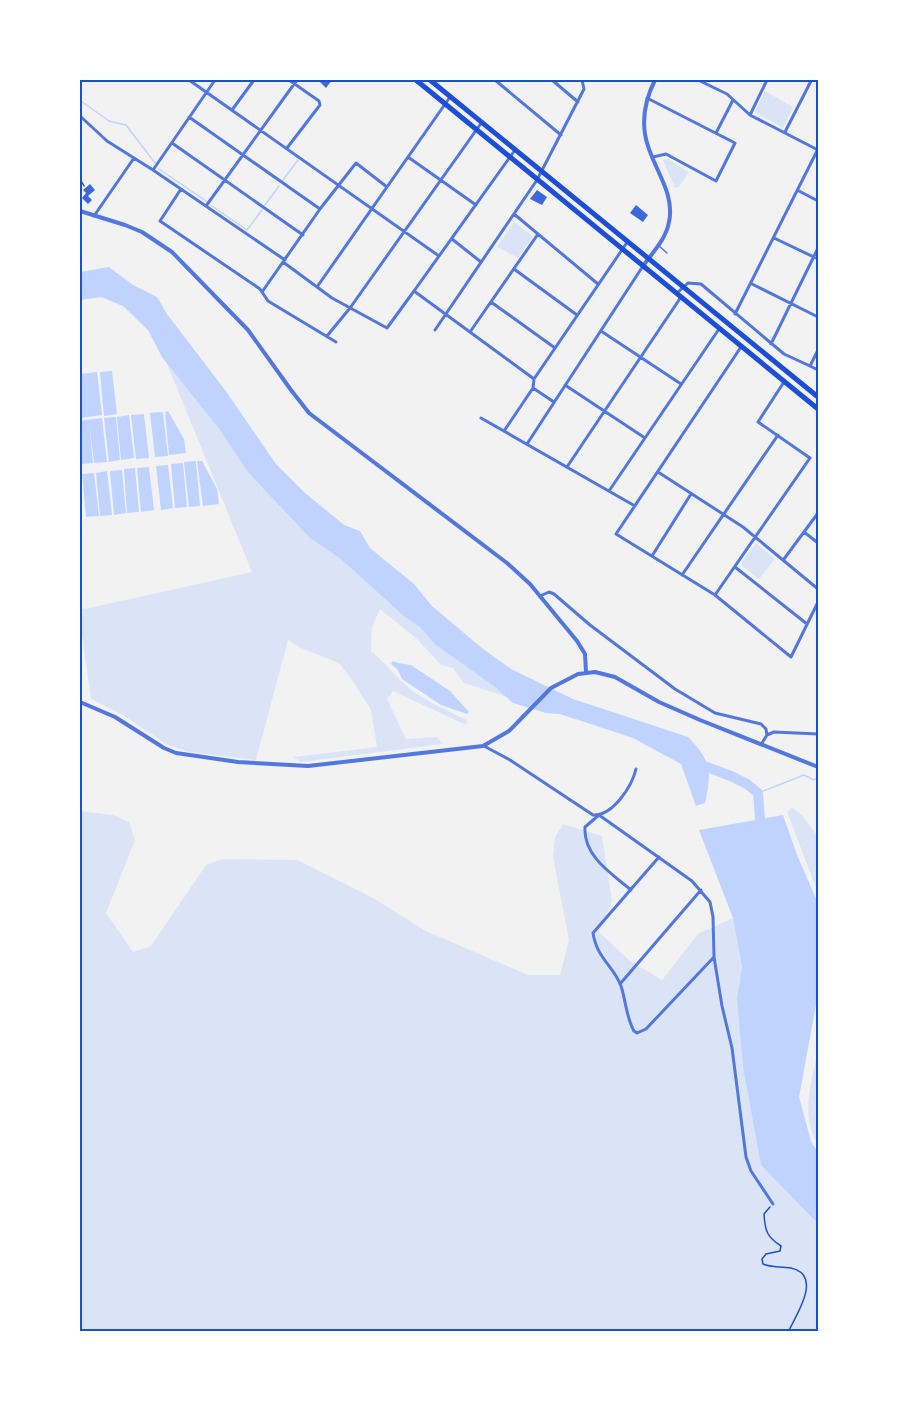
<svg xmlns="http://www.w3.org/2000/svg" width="898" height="1411" font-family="'Sofia Sans Condensed',sans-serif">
  <rect width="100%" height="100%" fill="#f2f2f2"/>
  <path fill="#dbe4f7" d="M765 91 793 107 783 128 756 113 755 111Z
    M668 159 689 172 679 187 675 188 663 160Z
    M514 222 533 236 518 258 497 247Z
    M165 359 304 525 525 703 464 683 453 668 441 665 418 640 380 609 372 627 371 651C382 660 391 671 401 681 420 699 444 709 467 720L466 725 393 691 387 699 406 739 437 737 443 744 301 762 293 757 377 747 371 710 350 677 339 663 301 648 288 640 256 760 189 752 166 744 121 714 91 699 80 621V610L252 572Z
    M756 543 775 559 759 579 742 566V562Z
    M792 807 803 816 818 837V893L787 812Z
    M80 811 113 815 129 822 135 840 106 913 133 952 151 946 206 865 222 859 297 860 373 898 426 931 528 975H560L569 940 553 857 555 837 563 824 602 836 612 901 599 932 629 960 662 980 698 934 733 918 742 967 737 998 761 1165 818 1224V1331L80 1332Z
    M818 1052V1145C800 1116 811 1083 818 1052Z"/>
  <path fill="#bfd3fe" d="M109 267 133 285 157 297 167 314 225 390 276 464 304 492 344 525 360 531 370 548 414 584 432 606 483 649 511 669 573 699 688 737C711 760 712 772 705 803L696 806 681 764 633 738 560 714 546 713 513 703 495 687 435 644 420 627 404 616 341 559 310 538 248 472 220 430 162 357 148 330 123 306 101 297 80 300V272Z
    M112 371 117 414 104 416 100 372Z
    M97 372 102 415 80 418V374Z
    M168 411 184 439 186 453 169 455 165 412Z
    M163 412 168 456 155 457 150 413Z
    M144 414 149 458 136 459 131 415Z
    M129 415 134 458 121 460 117 417Z
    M116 417 120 460 109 462 104 418Z
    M102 418 107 462 94 463 89 422 93 463 82 464 80 421Z
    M196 461 200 506 189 507 184 462Z
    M197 461H202L217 489 219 504 203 506Z
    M183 463 187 507 175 508 171 464Z
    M168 465 173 508 161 510 156 466Z
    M149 467 154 510 141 512 137 468Z
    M135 468 139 512 127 513 124 469Z
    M122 470 126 513 114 515 110 471Z
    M107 471 112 515 100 516 96 473Z
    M94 473 99 516 86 517 82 474Z
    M393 661 398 663 411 665 450 691 469 712 467 714 441 705 402 679 398 670 391 664Z
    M783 815 797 855 818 903V994L799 1097 811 1141 818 1153V1224L761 1165 743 1066 737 998 742 967 733 918 699 830Z"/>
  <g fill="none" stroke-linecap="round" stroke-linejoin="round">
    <path stroke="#bfd3fe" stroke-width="1.5" d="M81 101 109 121 126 125 155 163
      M159 169 206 201
      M283 180 298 160
      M265 205 279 186
      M212 206 247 230 262 210
      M758 793 804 775 814 780 818 777
      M812 1332 818 1328"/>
    <path stroke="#bfd3fe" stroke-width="10" d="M696 763 731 776 747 784 758 793 761 833"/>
  </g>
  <path fill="#3d67dc" d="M318 80H332L326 88Z
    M90 184 95 190 88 196 92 200 88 204 82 198 86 193 83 190Z
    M537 190 547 197 542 205 530 199Z
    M636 205 648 215 643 222 630 213Z"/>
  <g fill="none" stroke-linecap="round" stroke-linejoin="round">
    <path stroke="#1d4ed8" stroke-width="1.5" d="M80 179 84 186
      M770 1207 764 1214C765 1231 767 1237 781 1246L780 1251 766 1254 762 1259 763 1264C771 1268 781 1266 791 1268 823 1275 797 1314 788 1332"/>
    <path stroke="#5277de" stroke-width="1.5" d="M658 245 667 253"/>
    <path stroke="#5277de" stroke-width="3" d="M189 80 439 256
      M495 80 561 135
      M552 80 578 102
      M698 80 727 94 750 115 818 150
      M647 98 735 143 716 181 666 154 653 157
      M232 110 254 80
      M750 115 767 80
      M80 116 107 141 153 170 285 260
      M189 117 320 209
      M785 132 811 81
      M716 133 733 100
      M172 143 303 235
      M287 148 320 105 319 101 289 80
      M515 150 414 291 534 379 628 241
      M408 157 476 205
      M153 170 215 80
      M181 189 160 221 260 289 268 301 336 342
      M799 191 818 201
      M206 206 297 80
      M514 214 598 284
      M94 216 134 158
      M774 238 818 259
      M452 239 481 262
      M283 262 332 298 387 328 414 291
      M514 269 577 315
      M752 284 818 317
      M317 287 450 97
      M262 292 320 209 356 163 387 187
      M677 293 688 283 701 284 784 354 810 366 818 350
      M491 302 555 348
      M735 314 818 149
      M435 330 537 180 584 89 582 80
      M601 331 681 384
      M470 332 538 234
      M327 336 350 308 482 122
      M771 344 818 248
      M741 347 616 534 715 595 791 657 818 602
      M810 366 818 370
      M565 385 645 438
      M533 388 554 402
      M481 418 635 506
      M504 431 533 388 534 379
      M527 444 643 266
      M567 467 681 297
      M658 472 743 527 818 589
      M609 491 719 329
      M804 532 818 543
      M652 556 691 494
      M784 559 818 513
      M735 567 807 624
      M682 575 778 435
      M715 595 810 458 758 422 784 382
      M540 596 549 592 554 594 590 625 675 689 715 713 761 724 766 729 767 735
      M762 743 767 735 774 732 818 734
      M484 746 510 760 593 815C613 816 632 786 636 769
      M659 857 593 933C597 959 614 966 621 986 626 1001 626 1017 634 1031L637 1033 646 1029 714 957
      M631 890C612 874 583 856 585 827L599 815 692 881 710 902 713 917 714 957 722 1006 732 1048 746 1157 751 1171 773 1204
      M620 984 701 890"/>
    <path stroke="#5277de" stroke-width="4" d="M80 211 125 225 142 232 172 252 248 330 291 390 309 413 507 563 530 584 577 641 585 654 586 672
      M643 266C653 252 666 239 669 222 676 190 649 164 645 134 642 115 647 96 655 80
      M80 702 115 717 164 748 176 753 238 762 308 766 483 746 509 731 551 688 578 674 595 672 615 677 659 702 700 720 818 767"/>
    <path stroke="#1d4ed8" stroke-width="5" d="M416 80 818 409
      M430 80 818 397"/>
  </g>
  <rect width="898" height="1411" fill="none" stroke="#ffffff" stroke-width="162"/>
  <rect x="81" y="81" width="736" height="1249" fill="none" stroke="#1d4ed8" stroke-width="2"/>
</svg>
